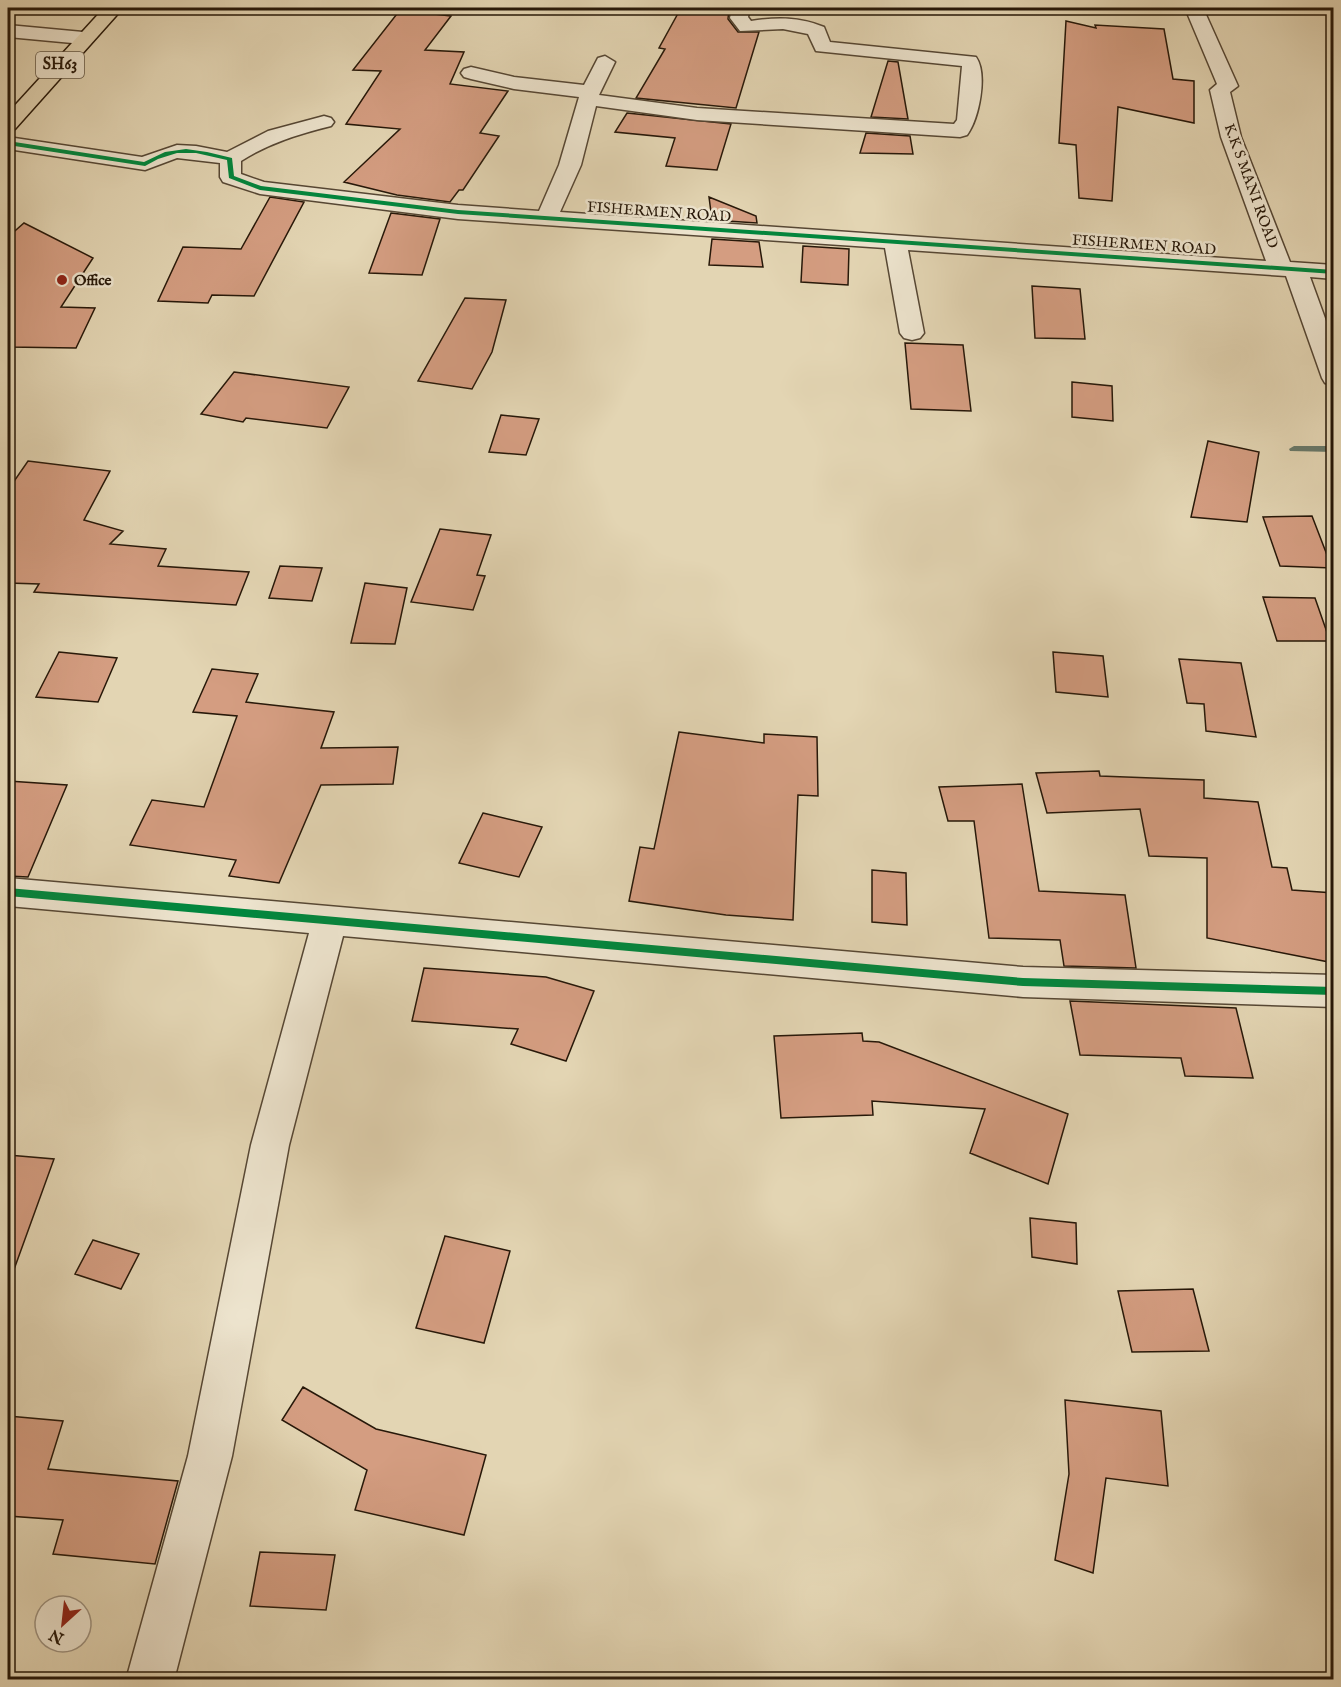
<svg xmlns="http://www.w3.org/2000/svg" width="1341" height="1687" font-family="'IM FELL English',serif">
  <rect width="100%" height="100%" fill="#e3d5b3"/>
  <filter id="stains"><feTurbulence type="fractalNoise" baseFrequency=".00333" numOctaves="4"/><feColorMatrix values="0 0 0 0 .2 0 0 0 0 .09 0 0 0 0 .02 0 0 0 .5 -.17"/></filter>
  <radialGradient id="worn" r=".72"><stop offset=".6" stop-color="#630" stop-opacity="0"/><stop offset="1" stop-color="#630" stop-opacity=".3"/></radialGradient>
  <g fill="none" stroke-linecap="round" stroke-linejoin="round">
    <path fill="#69796a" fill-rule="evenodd" d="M1294 446H1334V452L1290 451 1289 449Z"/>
  </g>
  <path fill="#d49d81" stroke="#271809" stroke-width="1.5" d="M681 8 729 10 728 19 738 32H759L736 108 636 98 665 49 659 48Z
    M400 10 451 16 425 50 464 52 450 84 508 91 480 133 499 136 463 190H459L450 202 397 195 344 182 400 129 346 124 381 71 353 70Z
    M1066 21 1096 28 1095 25 1164 29 1173 79 1194 81V123L1118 107 1112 201 1079 198 1076 145 1059 143Z
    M888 61 898 62 908 119 871 117Z
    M627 113 731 124 717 170 666 166 675 138 615 132Z
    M866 133 910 136 913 154 860 153Z
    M270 197 304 202 254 296 212 295 208 303 158 301 183 247 241 249Z
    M709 197 756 216 757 223 712 220Z
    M391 213 440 219 422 275 369 273Z
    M24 223 93 258 61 307 95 308 76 348 8 347V237Z
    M712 239 759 242 763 267 709 265Z
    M803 246 849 249 848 285 801 282Z
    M1032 286 1080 289 1085 339 1035 338Z
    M465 298 506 300 492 352 472 389 418 381Z
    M905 343 963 345 971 411 911 409Z
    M234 372 349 387 327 428 246 418 243 422 201 414Z
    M1072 382 1112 386 1113 421 1072 417Z
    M501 415 539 419 526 455 489 452Z
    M1208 441 1259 452 1247 522 1191 517Z
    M28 461 110 471 84 520 123 531 110 544 166 549 158 566 249 572 236 605 34 592 39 584 8 583V490Z
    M1312 516 1332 568 1280 566 1263 517Z
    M440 529 491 535 477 575 485 576 473 610 411 602Z
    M280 566 322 568 312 601 269 598Z
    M365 583 407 588 395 644 351 643Z
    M1263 597 1315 598 1330 641H1277Z
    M59 652 117 658 98 702 36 697Z
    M1053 652 1103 656 1108 697 1056 692Z
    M1179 659 1241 663 1256 737 1206 731 1204 704 1187 703Z
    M212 669 258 674 246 702 334 712 321 748 398 747 393 784 321 785 279 883 229 876 236 860 130 845 152 800 204 807 237 716 193 712Z
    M679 732 764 743V734L817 737 818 796 798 795 793 920 726 915 629 901 640 847 654 849Z
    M1099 771 1100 776 1204 780V798L1258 802 1272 867 1287 868 1292 890 1334 893V963L1207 938V858L1149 856 1140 809 1047 813 1036 773Z
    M8 781 67 785 28 877 8 876Z
    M1022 784 1039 891 1125 895 1136 968 1064 966 1060 940 989 938 974 821H948L939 787Z
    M483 813 542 827 519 877 459 863Z
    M872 870 906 873 907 925 872 922Z
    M424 968 546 977 594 991 566 1061 511 1044 518 1029 412 1021Z
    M1070 1001 1236 1008 1253 1078 1185 1076 1181 1058 1080 1055Z
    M862 1033 863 1041 879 1042 1068 1114 1048 1184 970 1153 985 1109 872 1101 873 1115 781 1118 774 1036Z
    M8 1155 54 1159 12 1275 8 1274Z
    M1030 1218 1076 1223 1077 1264 1032 1257Z
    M445 1236 510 1251 484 1343 416 1328Z
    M93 1240 139 1254 121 1289 75 1274Z
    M1193 1289 1209 1351 1132 1352 1118 1291Z
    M303 1387 376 1429 486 1455 464 1535 355 1510 367 1470 282 1420Z
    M1065 1400 1161 1411 1168 1486 1106 1478 1093 1573 1055 1560 1069 1474Z
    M8 1416 63 1421 48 1469 178 1481 155 1564 53 1554 63 1520 8 1516Z
    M260 1552 335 1555 326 1610 250 1606Z"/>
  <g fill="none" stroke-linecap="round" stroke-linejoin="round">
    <defs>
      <path id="minor" d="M732 8H750L748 17 751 21C777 17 800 17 824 27L830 42 976 57C988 74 979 119 967 135L960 137 697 120 596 106 581 165 560 212 1266 261 1221 137 1210 90 1217 84 1185 8H1203L1238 86 1230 92 1241 137 1290 262 1334 265V279L1310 277 1334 343V385L1325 383 1322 378 1286 276 908 250 924 333 920 338 912 340 904 338 900 333 885 248 458 219 260 194 223 182 220 177V163L177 158 145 170 8 149V137L142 157 177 145 196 146 227 152 268 131 324 116 331 118 334 122 331 126C299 134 269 143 241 161V174L264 182 458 205 539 211 559 165 579 97 514 89 471 79 464 77 461 73 464 69 471 67 514 77 584 85 598 58 605 56 615 62 599 95 697 108 954 124 957 120 962 66 816 51 808 34 783 29 740 31 730 18Z
        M8 25 83 32 92 38 83 44 8 37Z
        M8 878 1023 967 1334 975V1007L1023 997 343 936 289 1145 232 1456 174 1680H126L188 1456 251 1145 309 933 8 906Z"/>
      <path id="secondary" d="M1303 8H1334V13H1312Z"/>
      <path id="primary" d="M104 8H123L15 129 8 131V113Z"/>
    </defs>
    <use href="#minor" stroke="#564734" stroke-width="3"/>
    <use href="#secondary" stroke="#271809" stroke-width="3"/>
    <use href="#primary" stroke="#271809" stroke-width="3"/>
    <use href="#minor" fill="#ede4ce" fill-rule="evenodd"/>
    <use href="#secondary" fill="#ede4ce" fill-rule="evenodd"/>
    <use href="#primary" fill="#e3d5b3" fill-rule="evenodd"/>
    <defs>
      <path id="cycleway" d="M8 141 144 162 165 152 186 149 207 152 232 158 234 176 261 186 458 210 1334 270V274L458 214 260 190 229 178 227 160 196 153H177L158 159 145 166 8 145Z
        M8 888 1023 978 1334 987V995L1023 986 8 896Z"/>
    </defs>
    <use href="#cycleway" stroke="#ede4ce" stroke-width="4"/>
    <use href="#cycleway" fill="#00873e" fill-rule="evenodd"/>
  </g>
  <circle fill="#8f2418" stroke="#ede4ce" stroke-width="2" cx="62" cy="280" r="6"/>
  <g text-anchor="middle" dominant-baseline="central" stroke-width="5" stroke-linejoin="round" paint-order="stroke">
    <g font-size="15" fill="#271809" stroke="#ede4ce">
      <text transform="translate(1251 186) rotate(70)">K.K S MANI ROAD</text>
      <text transform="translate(659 212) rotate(4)">FISHERMEN ROAD</text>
      <text transform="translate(1144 245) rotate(4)">FISHERMEN ROAD</text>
    </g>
    <g font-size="15" font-weight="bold" fill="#271809" stroke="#ede4ce" text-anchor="start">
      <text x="74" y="280">Office</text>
    </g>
    <rect fill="#ede4ce" stroke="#625544" stroke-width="1.5" x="36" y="52" width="48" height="26" rx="4.5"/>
    <g font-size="16" font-weight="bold" fill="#271809">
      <text x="60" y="65">SH63</text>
    </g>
  </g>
  <rect width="1341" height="1687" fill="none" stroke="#e3d5b3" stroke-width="30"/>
  <rect x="9" y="9" width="1323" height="1669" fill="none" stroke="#271809" stroke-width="3"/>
  <rect x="15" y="15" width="1311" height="1657" fill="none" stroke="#271809" stroke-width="1.5"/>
  <g transform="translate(63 1624) rotate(207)"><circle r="28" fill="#ede4ce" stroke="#9e927f" stroke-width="1.5"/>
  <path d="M0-4.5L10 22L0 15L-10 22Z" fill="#8f2418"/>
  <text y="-9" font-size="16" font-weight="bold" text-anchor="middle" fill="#271809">N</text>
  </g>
  <rect width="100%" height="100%" filter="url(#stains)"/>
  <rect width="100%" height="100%" fill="url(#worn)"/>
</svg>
